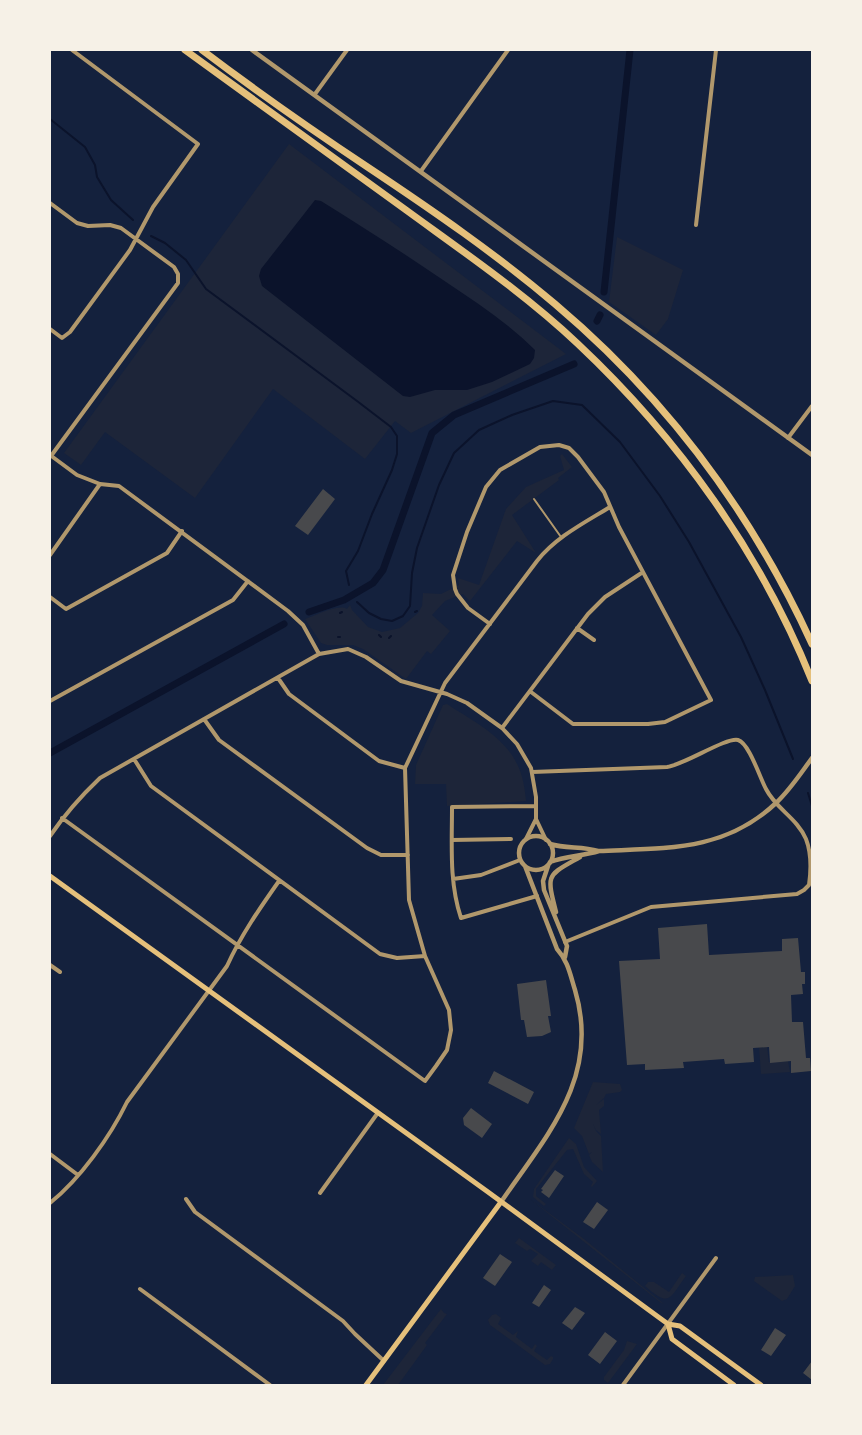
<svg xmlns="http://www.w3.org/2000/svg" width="862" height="1435" font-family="Mulish,sans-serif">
  <rect width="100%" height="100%" fill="#14213d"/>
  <path fill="#1d2539" d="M289 144 566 354 411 433 395 421 365 459 273 389 195 498 105 432 81 465 64 453Z
    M617 237 683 270 668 319 656 335 609 302Z
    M562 454 572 467 558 478 559 480 512 515 536 553 517 541 470 601 463 594 445 601 432 615 450 631 431 654 427 651 406 679 363 649 353 645H327L321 643 305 619C315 616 338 603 347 609L350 605 352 610 368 627 382 632 400 628 418 613 422 606 423 593 441 594 459 585 458 578 479 585 506 509 526 487 564 470 560 456Z
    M447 704C471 720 504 736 517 764 523 775 525 789 526 801L447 806 446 784H415L416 765 443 705Z
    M759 1047H767L769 1062 788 1061 790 1072 761 1074Z
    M593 1082 620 1084 622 1090 620 1092 606 1094 604 1098 596 1105 604 1099V1106L599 1110 601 1134 596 1130 593 1124 596 1131 601 1136 603 1172 592 1162 589 1155 592 1152 589 1154 582 1136 574 1128Z
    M569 1138 576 1144 584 1167 597 1181 592 1187 591 1186 593 1182 584 1174 573 1149 567 1150 536 1189V1196L546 1204 544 1206 533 1197 534 1189Z
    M530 1199 584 1239 664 1304 660 1302Z
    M519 1238 556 1265 552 1270 541 1262 538 1266 531 1261 538 1254 530 1249 527 1251 515 1243Z
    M682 1273 686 1276C669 1299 670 1308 645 1286L648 1282H654L669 1292Z
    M793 1275 795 1286 787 1299 782 1301 754 1281 755 1277Z
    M441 1309 444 1313 447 1314 425 1343 427 1345 398 1385H383Z
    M496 1314 501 1318 498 1324 513 1335 518 1331 516 1337 532 1349 535 1344 537 1346 534 1351 547 1360 551 1356 553 1357V1359L550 1364 545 1365 490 1325 488 1320 492 1315Z
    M627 1341 637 1344 608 1383 604 1380V1377L624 1350Z"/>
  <path fill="#0b132b" d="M315 200 321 201C363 227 405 254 446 282 477 303 508 323 535 350L534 358 530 364 492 382 467 390H435L410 397 403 396 262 286 259 276 261 269Z"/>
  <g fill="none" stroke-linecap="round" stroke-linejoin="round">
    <path stroke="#0b132b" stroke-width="2" d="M50 119 85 147 95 165 97 177 111 200 133 220
      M151 236 165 243 186 260 206 289 357 401 391 427 397 436V454L392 470 372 514 358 551 346 571 349 585
      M357 602 369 613 381 619 392 621 403 616 410 606 412 573 417 548 439 485 454 453 479 430 512 415 553 401 582 405 620 442 660 496 689 542 741 637 765 690 793 759
      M415 612 417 611
      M340 613 342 612
      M379 635 381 637
      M338 637H340
      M389 638 391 636
      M808 793 812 806"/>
    <path stroke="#0b132b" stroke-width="7" d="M604 292 630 50
      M597 321 600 315
      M309 612 344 600 373 583 383 570 432 433 454 415 574 364
      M50 753 284 624"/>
  </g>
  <path fill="#48494c" d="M323 489 335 499 308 535 295 526Z
    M707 924 709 955 782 951V939L798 938 801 972H805V984H802L803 994 791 995 792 1022H803L806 1058H810L811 1071 791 1073V1061L770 1063 769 1047 753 1048 754 1062 725 1064 724 1059 683 1062 684 1068 645 1070V1064L627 1065 619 961 660 959 658 928Z
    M546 980 551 1016H548L551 1032 542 1036 527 1037 524 1020H521L517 984Z
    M494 1071 534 1092 528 1104 488 1083Z
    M471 1108 492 1124 482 1138 464 1125 463 1118Z
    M555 1170 564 1176 549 1198 541 1192 543 1190 541 1189Z
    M597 1202 608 1210 594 1229 583 1222Z
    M500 1254 512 1262 495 1286 483 1278Z
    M544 1285 551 1290 539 1307 532 1303Z
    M575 1307 585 1313 572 1330 562 1323Z
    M775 1328 786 1335 771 1356 761 1350Z
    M605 1332 617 1341 600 1364 588 1355Z
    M812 1361V1380L803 1373Z"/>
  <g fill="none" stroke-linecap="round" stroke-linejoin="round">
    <path stroke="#b1986c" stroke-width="2" d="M534 499 561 537"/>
    <path stroke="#b1986c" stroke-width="4" d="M315 94 347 50
      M421 171 508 50
      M50 203 77 223 88 226 110 225 121 228 174 267 178 274V283L51 456
      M696 225 716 50
      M50 329 62 338 70 332 130 250 153 207 198 144 72 50
      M788 438 812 406
      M50 455 77 475 100 484 119 486 288 611 303 625 319 654
      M50 555 100 484
      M50 597 66 609 167 553 182 531
      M490 624 468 608 457 594 455 589 453 575 467 532 486 487 500 470 540 447 559 445 569 448 578 457 604 492 619 527 711 700 665 722 648 724H573L531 692
      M577 628 594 640
      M278 678 289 694 379 761 405 768
      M50 701 233 600 248 581
      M204 719 219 740 367 848 381 855H408
      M502 728 588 614 605 597 643 572
      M134 759 151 786 380 954 397 958 425 956
      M532 772 667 767C684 765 726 737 738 740 749 743 760 778 766 789 776 809 797 818 806 839 811 852 811 871 809 885L804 890 797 894 651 907 565 942
      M536 806 452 807C452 845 449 882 461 918L537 896
      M62 818 425 1081 436 1066 447 1050 451 1030 449 1010 425 956 409 900 405 768 445 683 537 561C556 537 584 523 610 507
      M50 836C65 814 81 796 100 778L319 654 348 649 366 657 401 681 447 694 467 703 502 728 517 744 531 768 536 797V819L546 840
      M526 839 536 819
      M452 840 511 839
      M453 879 481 875 520 860
      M50 965 60 972
      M50 1154 78 1175
      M320 1193 377 1114
      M186 1199 195 1212 343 1321 355 1334 384 1361
      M50 1203C80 1179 110 1137 127 1102L227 966C241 935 260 908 279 881
      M140 1289 270 1385
      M623 1385 716 1258"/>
    <path stroke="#b1986c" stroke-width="4.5" d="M252 50 812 455
      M519 853a17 17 0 1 1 34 0a17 17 0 1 1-34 0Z
      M550 844C566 849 582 846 598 851
      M550 862C566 856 583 856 599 851 666 848 724 852 776 803 790 790 801 773 812 758
      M548 866 543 881 544 890 567 946 565 957
      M556 912C546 873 547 876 580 857
      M501 1202C547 1135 601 1077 575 990 570 974 568 961 557 949L525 866"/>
    <path stroke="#e5c07b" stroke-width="5" d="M50 876 488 1192 657 1316 668 1324 680 1326 761 1385
      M668 1324 672 1339 734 1385
      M366 1385 501 1202"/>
    <path stroke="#e5c07b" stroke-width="7" d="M185 50C259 103 332 157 406 210 465 253 525 294 578 344 678 438 761 553 812 681
      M202 50C256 91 312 130 369 168 432 210 496 254 555 304 665 397 752 513 812 644"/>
  </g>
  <rect width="862" height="1435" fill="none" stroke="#f6f1e7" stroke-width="102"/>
</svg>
